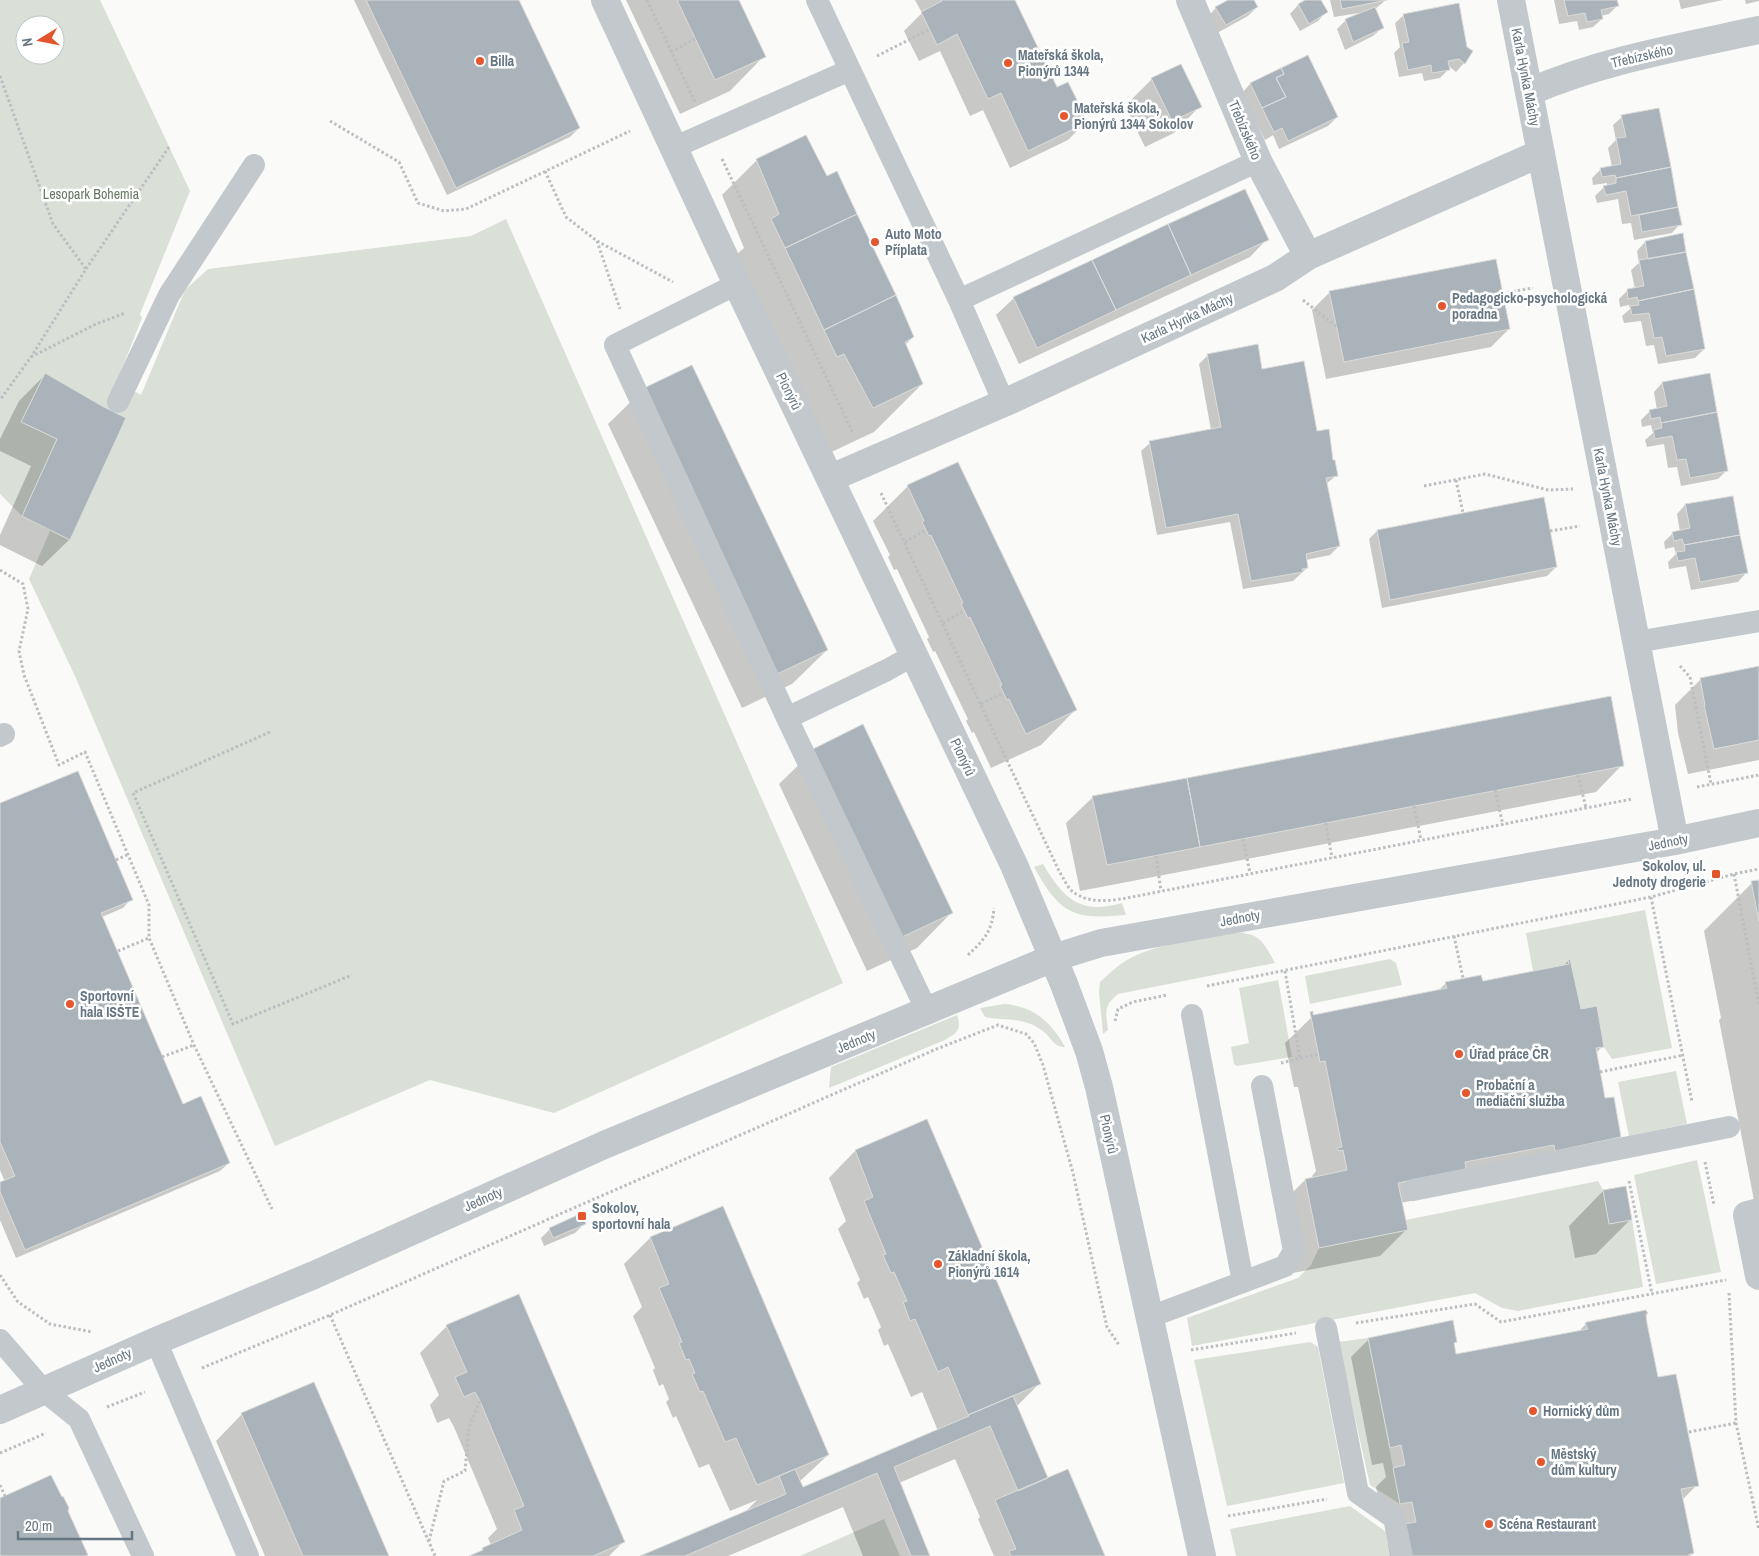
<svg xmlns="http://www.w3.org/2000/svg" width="1759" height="1556" font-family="'Archivo Narrow',sans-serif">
  <rect width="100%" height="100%" fill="#fafaf8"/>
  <path fill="#dadfd7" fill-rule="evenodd" d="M0 0H100L190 191 140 314 142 318 117 381 141 395 185 290 208 269 471 236 506 219 843 983 554 1113 430 1080 275 1146 75 676 29 579 50 531 22 516 0 494ZM25 25H55V55H25Z
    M1043 864C1064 899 1080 915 1122 903L1126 915C1073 920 1060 914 1034 867Z
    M1645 910 1672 1048 1612 1059 1604 1047 1597 1006 1581 1009 1570 959 1568 960 1569 964 1533 971 1526 933Z
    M1231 932C1259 933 1262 939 1275 963L1118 994C1103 1006 1106 1012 1108 1030L1103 1034 1099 992 1100 982C1109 974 1117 966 1127 960 1154 944 1200 939 1231 932Z
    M1390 959 1396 963 1402 985 1310 1004 1305 976Z
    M1278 980 1292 1057 1237 1066 1234 1064 1231 1047 1249 1043 1239 988Z
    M1004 1004C1034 1006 1051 1022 1065 1047 1053 1047 1051 1037 1043 1031 1040 1029 1036 1027 1033 1025 1017 1017 1001 1021 985 1017L980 1008Z
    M957 1015C962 1030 957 1033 945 1040L829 1088 831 1067Z
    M1676 1071 1687 1124 1629 1136 1618 1082Z
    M1697 1160 1721 1272 1656 1284 1634 1175Z
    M1598 1181 1603 1190 1609 1224 1632 1220 1643 1287 1518 1311 1502 1308 1475 1293 1192 1346 1187 1318 1298 1278 1311 1265 1319 1248 1408 1230 1406 1220Z
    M1368 1338 1400 1504 1370 1485 1338 1342Z
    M1310 1342 1318 1347 1344 1483 1227 1506 1194 1360Z
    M1350 1506 1389 1534 1394 1556H1236L1230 1529Z
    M884 1519 900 1556H800Z"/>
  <path fill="#0003" d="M354 0H518L579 128 570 137 447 195Z
    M626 0H738L764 56 730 91 680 114Z
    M915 0H1014L1056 89 1086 122 1068 140 1010 168 983 110 970 116 940 51 919 61 904 31 922 13Z
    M1230 0H1253L1257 7 1248 16 1217 33 1208 16 1216 8Z
    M1307 0H1319L1326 12 1318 21 1300 31 1290 14 1298 5Z
    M1330 0H1386L1375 9 1382 28 1373 36 1345 50 1337 29 1346 20 1366 12 1334 17Z
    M1554 0H1616L1617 6 1609 14 1601 16 1602 19 1593 27 1579 30 1577 21 1559 24Z
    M1679 0H1723L1681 9Z
    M1745 0H1759V1L1746 4Z
    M1404 15 1464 63 1456 72 1450 67 1448 68V70L1440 78 1424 81 1422 73 1399 77 1394 53 1400 47 1395 23Z
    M1308 57 1337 117 1328 126 1279 149 1273 135 1265 140 1242 93 1250 84Z
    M1181 66 1200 106 1174 133 1145 147 1125 106 1152 79Z
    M1658 110 1680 224 1672 233 1634 240 1631 223 1622 224 1618 199 1597 203 1595 196 1604 187 1607 186V183L1593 185 1592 178 1601 169 1612 167 1608 148 1616 140 1613 125 1622 117Z
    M757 160 826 178 913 337 905 345 922 384 874 432 825 455 737 254 744 248 722 195Z
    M1267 239 1250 257 1019 364 996 315 1014 298Z
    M1645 242 1704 349 1695 358 1658 364 1654 345 1646 346 1641 321 1624 323 1622 316 1630 309 1629 305 1620 307 1619 299 1627 291 1635 289 1631 270 1639 263 1637 251Z
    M1330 292 1509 329 1491 347 1326 379 1312 310Z
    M1257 346 1261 371 1316 432 1332 461 1337 475 1326 484 1339 546 1330 555 1306 560 1307 568 1293 581 1243 589 1230 522 1157 535 1141 451 1150 443 1211 430 1199 364 1207 356Z
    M45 375 101 408 125 418 69 540 42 566 0 545V535L31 466 0 451V439L19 401Z
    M1662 383 1727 470 1718 479 1681 486 1677 467 1668 468 1664 444 1647 447 1645 440 1653 433 1651 425 1642 427 1641 420 1650 411 1657 410 1654 392Z
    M643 390 827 650 792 684 742 708 608 424Z
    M908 486 1075 710 1041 745 991 768 974 732 972 733 966 721 968 719 935 651 933 652 927 639 929 637 897 569 894 570 888 557 890 555 873 521Z
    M1732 498 1746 573 1738 582 1691 590 1686 566 1669 569 1668 562 1676 554 1674 547 1665 549 1664 542 1673 533 1680 532 1677 514 1685 505Z
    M1377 531 1556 567 1547 576 1382 608 1369 539Z
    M1759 668V760L1688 774 1678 733 1675 705 1701 679Z
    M814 750 951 913 917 948 867 971 779 784Z
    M1622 765 1596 792 1080 891 1066 823 1093 797Z
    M0 806 131 899 123 908 102 917 182 1106 229 1163 220 1171 16 1258 0 1220V1184L5 1182 0 1170Z
    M1759 881V1226L1719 1020 1721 1018 1704 931 1752 883Z
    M1568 961 1580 1011 1603 1046 1595 1054 1604 1100 1620 1137 1593 1163 1401 1203 1407 1229 1380 1256 1293 1273 1279 1206 1305 1180 1313 1178 1312 1176 1316 1171 1298 1087H1294L1285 1043 1312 1017 1438 991 1446 983 1482 982 1563 966Z
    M926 1121 1039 1384 1016 1407 1048 1479 1104 1556H994L978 1519 980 1517 955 1459 899 1483 928 1556H863L843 1507 728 1556H643L745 1512 757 1500 730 1511 709 1464 699 1468 676 1416 673 1418 666 1402 669 1399 663 1384 659 1386 653 1370 655 1368 633 1316 642 1307 624 1264 650 1238 828 1455 799 1482 802 1488 938 1431 922 1392 911 1397 888 1344 884 1346 878 1330 881 1327 868 1297 864 1299 857 1283 860 1280 838 1229 846 1221 829 1178 855 1151Z
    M1603 1191 1631 1219 1596 1254 1575 1258 1569 1226Z
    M584 1224 575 1233 544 1246 541 1238 550 1229Z
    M1647 1314 1645 1315 1657 1379 1697 1485 1682 1500 1693 1553 1690 1556H1390L1388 1543 1398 1533 1383 1521 1376 1487 1386 1477 1383 1463 1372 1465 1351 1357 1369 1339 1456 1342 1453 1344 1455 1356 1578 1332 1587 1323Z
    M447 1326 624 1541 609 1556H472L491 1545 488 1538 497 1529 454 1427 449 1418 437 1423 430 1405 439 1395 420 1353Z
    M242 1414 388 1556H265L216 1441Z"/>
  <path fill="#aab3b9" stroke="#dcdcda" d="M366 0H519L580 128 456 188Z
    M677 0H739L766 57 715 80Z
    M941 0H1015L1057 87 1068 82 1088 122 1028 151 1001 93 988 99 957 34 937 45 921 12 942 1Z
    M1228 0H1254L1258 7 1226 25 1215 7Z
    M1305 0H1321L1328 12 1309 24 1298 4Z
    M1340 0H1387L1342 9Z
    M1564 0H1617L1619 6 1601 10 1603 19 1587 22 1585 13 1568 16Z
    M1459 3 1467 47 1473 51 1465 64 1459 59 1448 61 1450 70 1432 73 1431 65 1408 70 1402 43 1409 42 1403 14Z
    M1375 7 1384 28 1353 42 1345 19Z
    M1308 55 1338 117 1288 141 1282 128 1274 132 1262 108 1286 97 1276 78 1284 74 1281 68Z
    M1181 64 1202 107 1172 121 1151 78Z
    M1281 68 1284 74 1276 78 1286 97 1262 108 1250 83Z
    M1659 108 1671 167 1616 178 1615 175 1602 177 1600 168 1621 164 1616 138 1626 137 1621 115Z
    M806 135 827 176 837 171 857 214 785 248 771 219 779 214 756 159Z
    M1671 167 1678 207 1631 216 1626 191 1606 195 1603 186 1616 183V178Z
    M1245 189 1269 240 1191 275 1168 224Z
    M1678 207 1682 225 1642 232 1639 215Z
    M857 214 896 295 824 330 785 248Z
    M1168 224 1191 275 1116 310 1092 260Z
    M1683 233 1686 252 1648 259 1645 241Z
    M1686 252 1694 289 1638 301 1637 297 1628 299 1627 289 1644 286 1639 260Z
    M1496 259 1510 329 1344 362 1329 291Z
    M1092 260 1116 310 1037 348 1013 297Z
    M1694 289 1705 349 1666 356 1662 337 1654 338 1649 313 1632 315 1630 306 1639 305 1638 301Z
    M896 295 914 337 905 342 923 384 873 408 844 354 837 357 824 330Z
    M1258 344 1262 369 1304 361 1317 431 1329 429 1333 460H1335L1338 476 1326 478 1340 546 1306 554 1308 568 1302 569 1303 572 1251 581 1238 514 1166 528 1149 441 1221 427 1207 354Z
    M692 365 828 650 777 674 642 389Z
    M45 373 102 406 126 418 70 540 22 516 57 439 21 422Z
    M1710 373 1717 412 1661 423 1660 417 1651 419 1649 410 1667 406 1662 382Z
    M1717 412 1728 471 1690 478 1686 459 1677 460 1672 436 1655 439 1653 430 1662 428 1661 423Z
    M958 462 1077 710 1026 734 1009 699 1007 700 1000 686 1002 685 970 617 968 618 961 604 963 603 931 535 929 536 922 522 924 521 907 485Z
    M1733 496 1740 535 1684 545 1682 539 1674 541 1672 532 1690 528 1685 504Z
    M1544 497 1557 567 1390 600 1377 530Z
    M1740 535 1748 573 1700 582 1695 558 1678 561 1676 552 1685 551 1684 545Z
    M1759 666V740L1714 749 1704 705H1705L1700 678Z
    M1611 696 1624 766 1200 847 1187 778Z
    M863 724 953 913 902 937 813 749Z
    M78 771 133 900 101 913 183 1104 201 1096 230 1163 25 1250 0 1192V1182L15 1176 0 1142V803Z
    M1187 778 1200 847 1107 865 1092 796Z
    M1759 880V921L1751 881Z
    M1570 959 1581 1009 1597 1006 1604 1047 1596 1048 1605 1098 1614 1097 1621 1137 1555 1151 1554 1145 1465 1162 1466 1169 1398 1183 1408 1230 1319 1248 1305 1179 1347 1170 1343 1150 1339 1151 1337 1148 1342 1147 1325 1061 1320 1062 1310 1012 1313 1011V1015L1447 988 1445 982 1481 975 1483 981 1569 964 1568 960Z
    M927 1119 1041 1384 968 1415 948 1367 938 1372 915 1319 910 1321 903 1302 907 1301 894 1272 891 1273 883 1255 886 1254 864 1201 873 1197 855 1150Z
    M1626 1186 1632 1220 1609 1224 1603 1190Z
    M723 1206 829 1455 757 1485 736 1438 725 1442 703 1391 700 1392 692 1374 695 1373 689 1359 686 1360 679 1343 682 1342 659 1288 669 1284 650 1237Z
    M582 1213 586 1224 553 1238 549 1228Z
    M519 1294 625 1542 593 1556H469L483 1550 482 1548 522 1530 514 1510 524 1506 480 1401 475 1392 464 1397 455 1377 467 1372 446 1325Z
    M1646 1310 1648 1314H1646L1647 1323 1658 1377 1676 1374 1699 1486 1681 1489 1694 1553 1693 1554H1689V1556H1411L1405 1524 1416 1522 1412 1502 1400 1504 1393 1468 1405 1465 1401 1445 1390 1448 1368 1338 1453 1320 1457 1342 1454 1343 1456 1354 1588 1329 1585 1323 1587 1322Z
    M314 1382 389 1556H303L241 1413Z
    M1013 1396 1048 1478 1018 1491 990 1426 894 1467 930 1556H911L877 1473 685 1556H640L786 1494 779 1476 795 1469 803 1487 969 1416 968 1415Z
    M1068 1469 1105 1556H1011L1009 1551 1016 1549 995 1500Z
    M51 1475 62 1497 63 1496 69 1508 68 1511 88 1555 85 1556H0V1498Z"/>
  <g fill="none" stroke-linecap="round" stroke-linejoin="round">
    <path stroke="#bbbfc2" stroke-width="3" stroke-dasharray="2.5 2.5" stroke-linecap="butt" d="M647 0 696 104
      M671 52 695 39
      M877 56 930 29
      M0 76 53 224 86 269 31 357 0 400
      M330 121 399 162 418 203 444 211 466 209 630 131
      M722 159 853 433
      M545 171 566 217 597 241 673 282
      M597 241 620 309
      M86 269 169 147
      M1503 293 1533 288
      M1303 300 1337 327
      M31 357 96 324 125 313
      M1456 480 1463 513
      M1424 486 1485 474 1548 490 1573 489
      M881 493 1059 871C1063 877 1067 887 1072 891 1088 904 1109 901 1127 898L1632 799
      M1550 531 1580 526
      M905 542 926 530
      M0 570 23 584 28 609 19 651 24 675 59 765 85 752 149 905V938L194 1045 272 1209
      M943 623 964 611
      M1680 666 1690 677 1711 784
      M981 704 1003 693
      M270 732 133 793 233 1024 352 975
      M1578 775 1586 808
      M1697 787 1759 775
      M1495 790 1503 825
      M1414 806 1421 840
      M1326 823 1332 858
      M1243 839 1250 873
      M1156 856 1161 891
      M116 860 127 855
      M1734 874 1759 1005
      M1651 897 1692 1102
      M1454 936 1463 978
      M118 951 149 938
      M968 955C985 939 992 931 994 908
      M1285 971 1300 1059
      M1207 986 1651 897 1734 874 1759 869
      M1115 1021 1118 1009 1133 1002 1167 995
      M162 1057 194 1045
      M1281 1063 1319 1054
      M1600 1072 1684 1055
      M1705 1162 1714 1205
      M1629 1181 1652 1294
      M0 1275 18 1302 50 1324 92 1332
      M1729 1293 1736 1423 1759 1530
      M330 1315 435 1556
      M1356 1323 1475 1304 1501 1322 1726 1280
      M1191 1350 1296 1333
      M202 1368 330 1315 934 1050 998 1025 1026 1034 1034 1043 1043 1065 1073 1173 1107 1327 1119 1345
      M107 1407 145 1392
      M1689 1432 1736 1423
      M0 1453 46 1433
      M0 1485 5 1496
      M1228 1516 1327 1499
      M429 1541 444 1481 465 1471 469 1427 480 1401"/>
    <path stroke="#c3c8cc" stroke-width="22" d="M817 0 959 300 1004 403
      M675 147 850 70
      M737 284 615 345 787 718 927 1011
      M959 300 1258 161
      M118 402 169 295 254 165
      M1636 642 1759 621
      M787 718 887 670 914 655
      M0 736 4 734
      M1413 1190 1729 1127
      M1243 1282 1285 1266 1294 1251 1262 1086
      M1150 1317 1243 1282 1192 1015
      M1326 1328 1358 1493 1394 1518 1402 1556
      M0 1340 44 1391 79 1419 143 1556
      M156 1341 248 1556"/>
    <path stroke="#c3c8cc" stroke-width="28" d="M605 0 737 284 1014 865 1064 984 1089 1051 1099 1087 1202 1556
      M1190 0 1258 161 1308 256
      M1511 0 1675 841
      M1529 92C1603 60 1681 47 1759 30
      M831 478 1004 403 1275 278 1308 256 1541 153
      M1759 1212 1747 1215 1759 1276
      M0 1410 156 1341 314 1275 604 1145 1053 958 1101 943 1675 841 1759 823"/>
  </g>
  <g fill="#e4572e" stroke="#fff" stroke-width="2">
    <circle cx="480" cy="61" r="5"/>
    <circle cx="1008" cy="63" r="5"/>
    <circle cx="1064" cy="116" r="5"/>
    <circle cx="875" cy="242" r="5"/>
    <circle cx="1442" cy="306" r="5"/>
    <rect x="1711" y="869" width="10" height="10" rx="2.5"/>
    <circle cx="70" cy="1004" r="5"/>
    <circle cx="1459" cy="1054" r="5"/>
    <circle cx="1466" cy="1093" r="5"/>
    <rect x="577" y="1211" width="10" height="10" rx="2.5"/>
    <circle cx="938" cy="1264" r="5"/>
    <circle cx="1533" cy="1411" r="5"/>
    <circle cx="1541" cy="1462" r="5"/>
    <circle cx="1489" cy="1524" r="5"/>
  </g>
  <g text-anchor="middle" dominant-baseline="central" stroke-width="5" stroke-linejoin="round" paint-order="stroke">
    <g font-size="14" font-weight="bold" fill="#657683" stroke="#fff" text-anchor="start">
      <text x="1018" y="55">Mateřská škola,<tspan x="1018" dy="16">Pionýrů 1344</tspan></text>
      <text x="490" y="61">Billa</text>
      <text x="1074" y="108">Mateřská škola,<tspan x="1074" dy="16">Pionýrů 1344 Sokolov</tspan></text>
      <text x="885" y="234">Auto Moto<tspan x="885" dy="16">Příplata</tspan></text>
      <text x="1452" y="298">Pedagogicko-psychologická<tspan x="1452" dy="16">poradna</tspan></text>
      <text x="1706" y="866" text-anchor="end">Sokolov, ul.<tspan x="1706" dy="16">Jednoty drogerie</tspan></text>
      <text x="80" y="996">Sportovní<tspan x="80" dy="16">hala ISŠTE</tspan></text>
      <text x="1469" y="1054">Úřad práce ČR</text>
      <text x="1476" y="1085">Probační a<tspan x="1476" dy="16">mediační služba</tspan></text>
      <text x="592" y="1208">Sokolov,<tspan x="592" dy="16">sportovní hala</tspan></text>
      <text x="948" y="1256">Základní škola,<tspan x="948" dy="16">Pionýrů 1614</tspan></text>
      <text x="1543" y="1411">Hornický dům</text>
      <text x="1551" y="1454">Městský<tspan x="1551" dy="16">dům kultury</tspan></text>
      <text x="1499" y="1524">Scéna Restaurant</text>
    </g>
    <g font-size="14" fill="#657683" stroke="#fff">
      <text transform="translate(1642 56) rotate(-13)">Třebízského</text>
      <text transform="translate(1526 77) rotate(79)">Karla Hynka Máchy</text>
      <text transform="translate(1245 130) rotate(67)">Třebízského</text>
      <text transform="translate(1187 318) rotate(-25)">Karla Hynka Máchy</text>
      <text transform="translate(789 391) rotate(64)">Pionýrů</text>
      <text transform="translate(1608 497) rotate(79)">Karla Hynka Máchy</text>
      <text transform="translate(963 757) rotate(65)">Pionýrů</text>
      <text transform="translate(1668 842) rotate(-11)">Jednoty</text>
      <text transform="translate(1240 918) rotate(-10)">Jednoty</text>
      <text transform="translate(856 1041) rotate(-22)">Jednoty</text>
      <text transform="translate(1109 1134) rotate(77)">Pionýrů</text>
      <text transform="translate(483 1199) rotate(-24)">Jednoty</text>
      <text transform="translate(112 1360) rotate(-24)">Jednoty</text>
    </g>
    <g font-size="14" fill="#687a64" stroke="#fff">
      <text x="91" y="194">Lesopark Bohemia</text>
    </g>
  </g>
  <g transform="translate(40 40) rotate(260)"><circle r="24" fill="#ffffff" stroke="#c1c8cd"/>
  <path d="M0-4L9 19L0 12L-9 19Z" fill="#e4572e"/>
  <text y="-8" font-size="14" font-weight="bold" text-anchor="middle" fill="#657683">N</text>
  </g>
  <path d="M18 1531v8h114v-8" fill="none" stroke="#657683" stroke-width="2.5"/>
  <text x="25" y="1531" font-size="15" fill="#657683" stroke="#ffffff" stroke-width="4" paint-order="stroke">20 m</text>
</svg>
